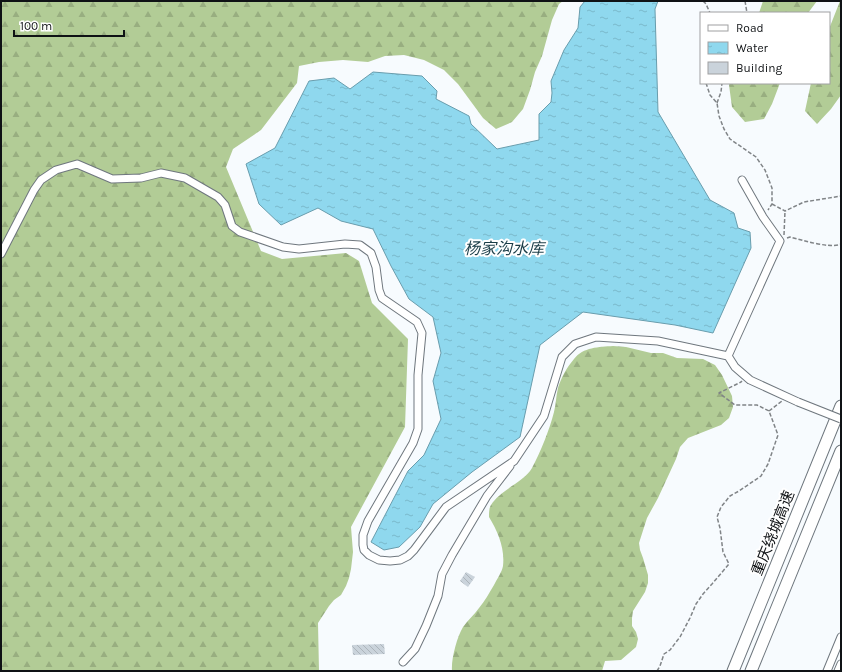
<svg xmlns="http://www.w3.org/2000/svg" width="842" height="672" font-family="Karla,'Noto Sans SC',sans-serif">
  <defs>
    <pattern id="forest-firs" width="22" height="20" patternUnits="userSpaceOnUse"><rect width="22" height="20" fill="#b2cc96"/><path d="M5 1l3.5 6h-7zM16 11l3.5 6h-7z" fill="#98ae80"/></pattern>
    <pattern id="water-ripples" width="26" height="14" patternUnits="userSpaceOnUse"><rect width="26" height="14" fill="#8fd8ee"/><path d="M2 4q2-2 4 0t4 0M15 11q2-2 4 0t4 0" fill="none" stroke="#7ab8cb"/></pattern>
    <pattern id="building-back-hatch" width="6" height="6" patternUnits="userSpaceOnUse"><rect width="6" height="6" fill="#cad3db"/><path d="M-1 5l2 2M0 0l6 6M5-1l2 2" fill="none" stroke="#acb4bb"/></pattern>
  </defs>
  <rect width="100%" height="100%" fill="#f7fbfe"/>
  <path fill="url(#forest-firs)" d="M1 1H563L559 4 552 20 542 56 535 72 530 90 523 109 512 122 496 129 483 118 458 84 444 70 424 60 404 55 385 56 368 62 343 60 319 62 299 66 297 83 261 130 233 149 226 167 261 251 282 259 346 253 359 261 372 303 408 339 405 427 351 527 353 552 351 569 349 578 346 586 341 595 334 600 329 606 318 623 319 671H1Z
    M763 1H817L808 13H759Z
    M840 1H841V95L831 109 817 124 805 111 811 83H829V29Z
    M730 83H780L772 104 764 119 745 122 732 107 729 85Z
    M613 346 626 347 651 353H663L677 358 703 359 715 365 722 375 732 396 733 407 729 418 721 425 688 438 680 447 676 459 658 498 647 518 639 543 640 550 643 558 648 575V583L645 592 633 611 632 618V626L636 632 638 639 636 647 621 660 605 661 602 671H452C451 659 457 637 463 627 468 620 474 615 479 608 485 601 489 593 494 585 497 579 502 572 503 566 505 548 498 532 489 517 489 513 489 508 491 505 500 490 524 482 532 468 541 451 549 431 554 412 556 404 556 396 558 388 561 378 567 367 574 359 583 347 599 347 613 346Z"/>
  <path fill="url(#water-ripples)" stroke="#699dad" d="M585 1H658L655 9 658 112 710 200 734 213 738 228 750 232 751 248 713 333 675 325 583 312 540 345 520 437 472 472 433 504 420 527 399 547 384 550 371 542 408 471 424 455 441 419 433 381 441 353 433 317 409 299 391 266 373 229 341 221 318 208 281 225 259 204 246 164 275 148 309 81 334 78 350 89 373 72 422 76 437 91 436 99 469 116 471 124 497 149 539 140V114L551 102 552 93 551 81 564 50 578 28 580 7Z"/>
  <path fill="url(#building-back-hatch)" d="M466 572 475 577 468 587 460 581Z
    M384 644 385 654 353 655 352 645Z"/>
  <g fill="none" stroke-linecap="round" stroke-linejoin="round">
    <defs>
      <path id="minor" d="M1 254 34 190 41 180 56 170 77 164 112 179 141 178 161 173 185 178 218 197 225 205 232 226 240 232 283 247 299 249 345 244 360 245 371 253 376 267 379 290 382 298 417 322 422 333 418 375V429L413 443 368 521 363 535V545L364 550 369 555 379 560 390 561 400 560 408 556 414 550 446 507 514 461 544 416 562 357 575 344 596 337 658 341 728 356 735 367 750 380 798 402
        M728 356 780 241 763 217 742 180
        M403 662 415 649 426 626 438 596 442 574 452 555 487 496 510 466
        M827 671 841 637
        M838 671 841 664"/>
      <path id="highway" d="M733 671 841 406
        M751 671 841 451"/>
    </defs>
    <use href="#minor" stroke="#6f777e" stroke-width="9"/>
    <use href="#highway" stroke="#6f777e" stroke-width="13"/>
    <path stroke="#808487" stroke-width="1.5" stroke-dasharray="4 2" stroke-linecap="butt" d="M703 1 706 4 710 13
      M745 1 747 13
      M706 83 710 95 717 103 719 116 724 129 730 139 756 157 765 170 772 188V204L768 210
      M717 103 721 92 722 83
      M772 204 785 211 804 202 841 196
      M784 235 785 211
      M787 238 790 237C802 240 830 249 841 244
      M769 411 782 401
      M657 671 660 666 664 654 670 650 680 637 690 618 696 604 703 594 712 584 729 564 723 552 720 528 717 517 721 507 730 496 739 491 761 476 768 464 778 435 769 411 757 405H735L719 393 741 382 742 381"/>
    <use href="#minor" stroke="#fff" stroke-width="7"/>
    <use href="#highway" stroke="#fff" stroke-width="11"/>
    <defs>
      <path id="minor-bridge" d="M798 402 841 419"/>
    </defs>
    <use href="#minor-bridge" stroke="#6f777e" stroke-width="9" stroke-linecap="butt"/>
    <use href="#minor-bridge" stroke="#fff" stroke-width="7"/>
  </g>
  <g text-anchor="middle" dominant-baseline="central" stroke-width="4" stroke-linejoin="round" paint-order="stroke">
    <g font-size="15" fill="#0f1215" stroke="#fff">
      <text transform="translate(773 533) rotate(-68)">重庆绕城高速</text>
    </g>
    <g font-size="16" font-style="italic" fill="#1a3d47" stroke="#fff">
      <text x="504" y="248">杨家沟水库</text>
    </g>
  </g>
  <rect width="842" height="672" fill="none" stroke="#0f1215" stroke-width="4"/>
  <rect x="700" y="12" width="130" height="72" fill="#ffffff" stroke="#9fa0a1"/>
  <rect x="708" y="25" width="20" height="6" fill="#ffffff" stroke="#9fa0a1"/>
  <text x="736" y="32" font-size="12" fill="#0f1215">Road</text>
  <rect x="708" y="42" width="20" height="12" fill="url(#water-ripples)" stroke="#9fa0a1"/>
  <text x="736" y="52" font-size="12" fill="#0f1215">Water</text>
  <rect x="708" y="62" width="20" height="12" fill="#cad3db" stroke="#9fa0a1"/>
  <text x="736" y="72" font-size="12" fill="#0f1215">Building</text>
  <path d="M14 30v6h110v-6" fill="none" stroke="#0f1215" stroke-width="2"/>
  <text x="20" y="30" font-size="12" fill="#0f1215" stroke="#ffffff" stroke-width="3" paint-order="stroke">100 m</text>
</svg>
